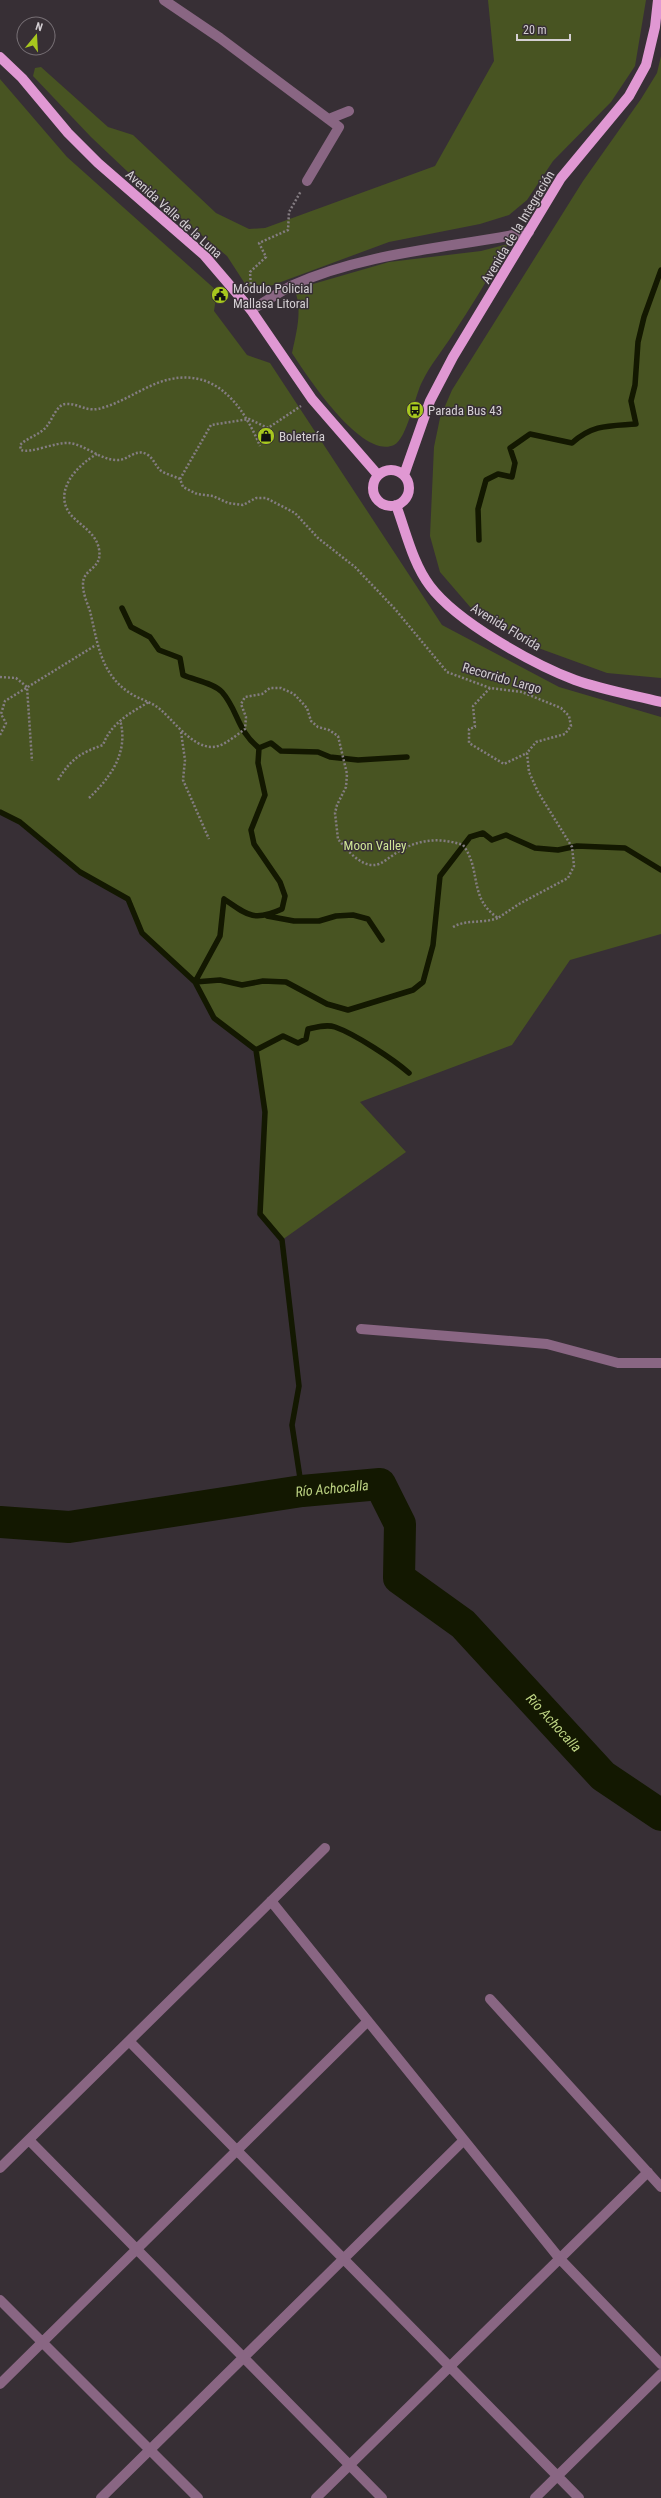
<svg xmlns="http://www.w3.org/2000/svg" width="661" height="2498" font-family="'Roboto Condensed',sans-serif">
  <rect width="100%" height="100%" fill="#372f35"/>
  <path fill="#485422" d="M488 0H646L635 66 611 102 553 161 527 200 509 215 480 224 389 242 251 293 227 256 148 191 91 137 33 76 35 68 41 67 108 127 133 135 216 213 249 229 265 228 435 166 494 61Z
    M661 56V678L607 673 541 649 471 608 440 572 430 536 434 447 440 418 452 390 583 181 641 99 657 73Z
    M0 79 67 157 217 291 214 311 247 355 270 363 442 625 559 687 661 717V934L570 960 512 1045 360 1102 406 1152 282 1240 260 1214 265 1112 256 1050 214 1018 195 982 142 933 128 899 80 872 20 822 0 812Z
    M508 244C491 274 473 304 453 334 443 350 430 365 422 382 415 395 407 439 394 445 362 460 307 376 292 353 296 334 302 313 296 294L306 286 389 262 481 251Z"/>
  <g fill="none" stroke-linecap="round" stroke-linejoin="round">
    <path stroke="#131801" stroke-width="5.5" d="M479 540 478 509 486 480 498 474 512 477 515 463 510 448 530 434 572 443C593 424 610 426 636 424L631 401 635 385 638 342 644 317 661 270
      M122 608 131 627 150 637 159 650 180 658 183 675C194 680 214 683 222 692 238 710 237 731 259 748L258 763 265 795 251 830 254 844 280 882 285 896 282 909C254 922 247 915 224 899L220 936 195 982
      M259 748 271 743 281 751 318 752 330 757 358 760 407 757
      M0 812 20 822 80 872 128 899 142 933 195 982 214 1018 256 1050 265 1112 260 1214 282 1240 299 1386 292 1425 302 1491
      M267 916 294 921H319L336 916 353 915 368 919 382 940
      M195 982 220 980 242 985 263 981 286 982 327 1004 348 1010 413 990 423 982 433 945 440 876 470 837 483 833 492 840 506 835 535 848 558 850 577 846 625 848 661 870
      M256 1050 283 1036 298 1043 306 1039 308 1029C317 1027 327 1024 335 1027 355 1034 393 1059 409 1073"/>
    <path stroke="#131801" stroke-width="32" id="s1" d="M0 1522 69 1527 302 1491 380 1484 400 1524 399 1578 463 1624 603 1776 661 1815"/>
    <path stroke="#847d82" stroke-width="2.5" stroke-dasharray="2 2" stroke-linecap="butt" d="M251 288 250 272 266 257 259 243 288 230 289 212 301 191
      M97 454C77 465 52 492 71 515 81 526 96 533 99 549 103 570 82 568 83 585 83 593 87 603 90 611 97 640 100 672 127 691 137 699 151 701 161 710 176 723 199 757 223 744 231 740 238 734 245 729L246 717 241 704 245 697 262 694 270 688H281L294 694 307 708 311 721 318 727 329 730 338 736 347 774 346 787 337 805 335 813 338 839C346 849 360 866 374 865 381 865 390 857 396 853 418 839 439 837 463 845 482 870 468 898 498 918L519 904 568 878 574 866 572 847 538 792 529 772 527 753 536 742 565 734 571 726 569 716 561 708 522 692 490 688 447 672 395 609 355 567 318 538 295 513 266 498H256L243 505 228 503 213 496 197 494 183 487 180 479
      M180 479C174 476 165 474 160 470 155 465 153 457 146 454 136 448 127 461 117 460 100 460 86 445 69 443 55 442 30 454 21 450L20 445C28 437 40 435 47 426 52 420 57 404 66 404 80 403 86 414 105 407 124 401 141 389 160 382 213 364 242 403 260 446
      M180 479 211 425 249 419 268 428 301 406
      M0 677 16 678 27 687 32 761
      M490 688 473 706 475 727 469 729V743L504 764 527 753
      M181 732 185 760 183 780 209 839
      M0 735 6 723 1 714 5 701 96 645
      M58 780C71 759 80 753 103 745 111 723 130 713 149 702
      M89 798C111 777 129 752 120 720
      M453 927C467 919 481 924 498 918"/>
    <path stroke="#896683" stroke-width="10" d="M164 0 220 38 339 127 307 181
      M329 119 349 111
      M251 310C265 302 279 292 293 285 367 252 450 248 529 232
      M361 1329 547 1344 618 1363H661
      M271 1901 560 2259 661 2364
      M490 1999 661 2187
      M129 2041 579 2498
      M29 2140 382 2498
      M0 2168 325 1848
      M0 2300 198 2498
      M0 2384 368 2021
      M101 2498 464 2140
      M316 2498 648 2172
      M535 2498 661 2374"/>
    <path stroke="#e098d3" stroke-width="10" d="M0 57 22 78 68 133 98 163 204 255 251 310 312 399 378 475
      M373 488a18 18 0 1 1 36 0a18 18 0 1 1-36 0Z
      M404 475 430 401 453 357 561 178 629 96 646 65 655 27 658 0
      M396 505C406 532 413 564 430 586 457 622 533 664 575 680 603 690 633 695 661 702"/>
  </g>
  <defs>
    <symbol id="civic-disc" viewBox="-11 -11 22 22"><circle r="9.5" fill="#a7c71e" stroke="#372f35"/><path d="M-.6-6.5H3V-4.5H.6V-3L4-1V1h2V6H-6V1h2V-1L-.6-3ZM-1.2 2.5V6h2.4V2.5Z" fill="#111"/></symbol>
    <symbol id="bus-disc" viewBox="-11 -11 22 22"><circle r="9.5" fill="#a7c71e" stroke="#372f35"/><path d="M-5-6H5V4H4V6H2V4H-2V6H-4V4H-5ZM-3.5-4V0h7V-4ZM-3.5 1.2v1.5H-2V1.2ZM2 1.2v1.5H3.5V1.2Z" fill="#111"/></symbol>
    <symbol id="shop-disc" viewBox="-11 -11 22 22"><circle r="9.5" fill="#a7c71e" stroke="#372f35"/><path d="M-5-2.5h2.3a2.7 3.5 0 0 1 5.4 0H5L5.5 6h-11ZM-1.5-2.5h3a1.5 2.3 0 0 0-3 0Z" fill="#111"/></symbol>
  </defs>
  <g fill-rule="evenodd">
    <use href="#civic-disc" x="210" y="285" width="20" height="20"/>
    <use href="#bus-disc" x="405" y="400" width="20" height="20"/>
    <use href="#shop-disc" x="256" y="426" width="20" height="20"/>
  </g>
  <g text-anchor="middle" dominant-baseline="central" stroke-width="3" stroke-linejoin="round" paint-order="stroke">
    <g font-size="13" fill="#d4cfd3" stroke="#372f35">
      <text transform="translate(174 214) rotate(42)">Avenida Valle de la Luna</text>
      <text transform="translate(518 227) rotate(-59)">Avenida de la Integración</text>
      <text transform="translate(506 627) rotate(31)">Avenida Florida</text>
      <text transform="translate(502 678) rotate(16)">Recorrido Largo</text>
    </g>
    <g font-size="13" fill="#d4cfd3" stroke="#372f35" text-anchor="start">
      <text x="233" y="288">Módulo Policial<tspan x="233" dy="15">Mallasa Litoral</tspan></text>
      <text x="428" y="410">Parada Bus 43</text>
      <text x="279" y="436">Boletería</text>
    </g>
    <g font-size="13" fill="#d0e696" stroke="#372f35">
      <text x="375" y="845">Moon Valley</text>
    </g>
    <g font-size="14" font-style="italic" fill="#bdd383" stroke="#372f35">
      <text stroke="none"><textPath href="#s1" startOffset="335">Río Achocalla</textPath></text>
      <text stroke="none"><textPath href="#s1" startOffset="695">Río Achocalla</textPath></text>
    </g>
  </g>
  <g transform="translate(36 36) rotate(18)"><circle r="19" fill="#372f35" stroke="#766f74"/>
  <path d="M0-3L7 15L0 10L-7 15Z" fill="#a7c71e"/>
  <text y="-6" font-size="11" font-weight="bold" text-anchor="middle" fill="#d4cfd3">N</text>
  </g>
  <path d="M517 34v6h53v-6" fill="none" stroke="#d4cfd3" stroke-width="2"/>
  <text x="523" y="34" font-size="12" fill="#d4cfd3" stroke="#372f35" stroke-width="3" paint-order="stroke">20 m</text>
</svg>
